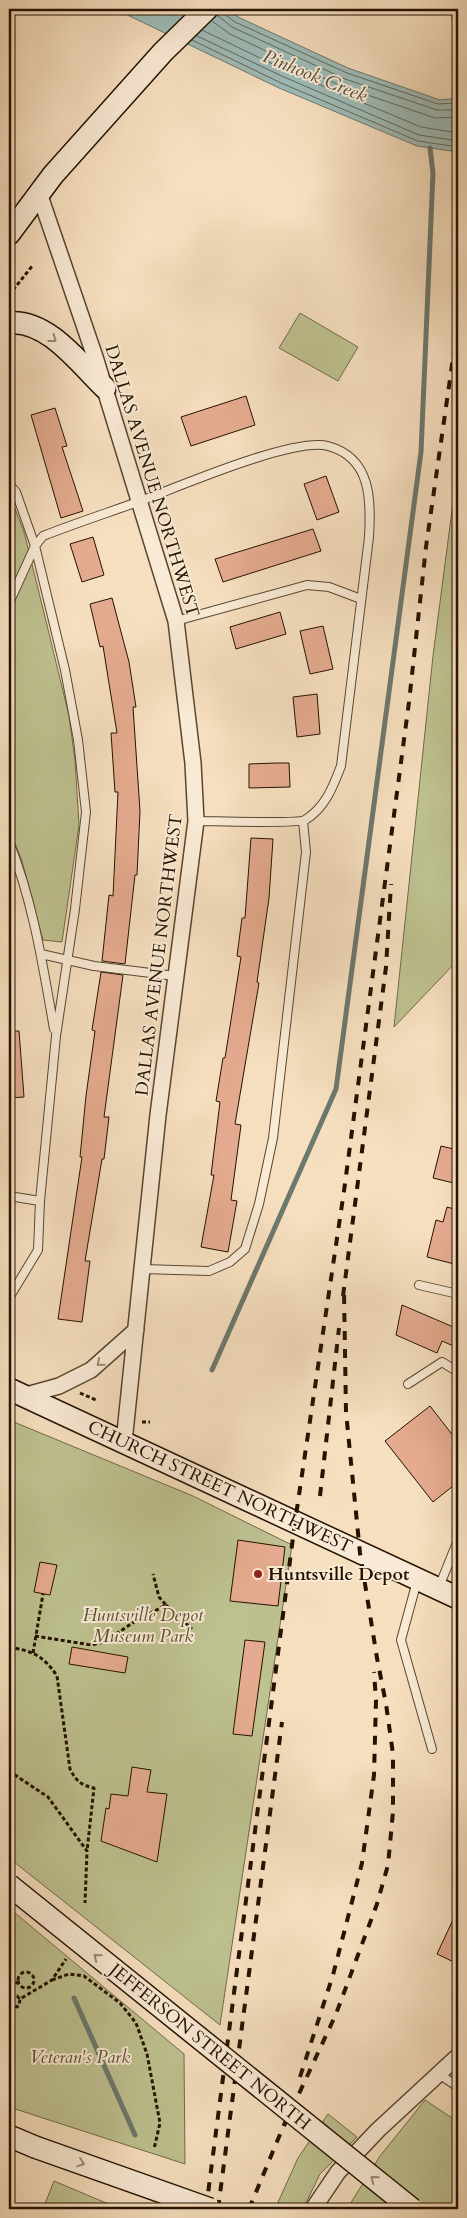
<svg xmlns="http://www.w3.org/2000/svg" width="467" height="2218" font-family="Cardo,serif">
  <rect width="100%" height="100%" fill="#f6dfbf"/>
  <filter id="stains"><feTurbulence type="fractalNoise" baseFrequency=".004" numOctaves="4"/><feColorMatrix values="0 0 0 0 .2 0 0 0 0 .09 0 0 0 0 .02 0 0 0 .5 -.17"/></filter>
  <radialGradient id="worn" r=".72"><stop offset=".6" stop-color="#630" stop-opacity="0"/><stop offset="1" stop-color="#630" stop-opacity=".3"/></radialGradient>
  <path fill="#bec190" stroke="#716a48" d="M300 313 358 347 338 381 279 348Z
    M458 464V955L456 962 394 1027 433 656Z
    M9 493 24 532 46 621 69 716 75 760 79 825 62 942 43 940 22 861 9 828Z
    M9 1420 193 1496 292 1545 220 2025 9 1858Z
    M9 1908 184 2054 185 2164 9 2107Z
    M425 2100 458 2122V2209H442L436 2205 432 2209H347L380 2156Z
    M328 2114 357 2137 320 2174 303 2209H275L298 2158Z
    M54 2181 118 2208 122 2209H43Z"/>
  <path fill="#9ebcb8" stroke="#6d786e" d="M115 9H224L238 17 348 68 440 100 458 98V152L417 146 279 88Z"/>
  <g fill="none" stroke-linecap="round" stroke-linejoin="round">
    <path stroke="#61675c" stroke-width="1" d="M222 9 224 14 235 22 347 73 438 104 458 103
      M217 15 232 27 345 79 437 110H458
      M212 21 230 34 341 86 435 118 458 117
      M202 30 287 71 421 127 458 133
      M197 36 284 77 419 135 458 141
      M192 40 281 83 418 141 458 147"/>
    <path stroke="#6d786e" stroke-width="5" d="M212 1370 336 1089 421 452 433 173 430 148
      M74 1998 135 2135"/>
  </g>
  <path fill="#e5ab90" stroke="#241200" d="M246 396 255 425 191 446 181 417Z
    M55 408 67 446 62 447 83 511 61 518 31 415Z
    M326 476 339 512 317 520 304 484Z
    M313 529 321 551 223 582 215 559Z
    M93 537 104 575 82 582 70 544Z
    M112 598 129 662 136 707H133L140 811 137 875H135L125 964 102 961 109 895 113 896 118 792H115L111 733H117L103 646 100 647 90 604Z
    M280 612 286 634 236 649 230 627Z
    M323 626 333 669 310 674 300 631Z
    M317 694 320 734 297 737 293 697Z
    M276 763H289L290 787 249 788V764Z
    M251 838 273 839 269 898 257 982 259 983 235 1124 241 1125 231 1200 237 1201 228 1252 201 1247 214 1175H211L220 1102 216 1101 223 1058H225L241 957 237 956 242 918H245Z
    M101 972 123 975 104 1117H109L104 1159H102L85 1261H90L82 1322 58 1319 82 1157H80L86 1096 95 1031 92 1030Z
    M9 1031H19L24 1097 9 1098Z
    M441 1146 458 1150V1184L433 1178Z
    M447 1207 458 1210V1265L427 1257 436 1220 443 1222Z
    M402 1305 458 1329V1348L442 1341 437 1353 396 1335Z
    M430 1406 458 1442V1482L433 1502 385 1441Z
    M238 1540 285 1547 278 1606 230 1601Z
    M40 1562 57 1565 50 1595 34 1592Z
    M245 1640 265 1642 252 1736 233 1734Z
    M72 1647 128 1657 125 1673 69 1664Z
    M132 1767 151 1770 147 1792 167 1794 157 1862 101 1841 106 1808 109 1809 111 1794 128 1796Z
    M458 1909V1964L437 1954Z"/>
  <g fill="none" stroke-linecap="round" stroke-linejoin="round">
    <defs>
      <path id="lane" d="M9 484 16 492 35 546 65 670 78 740 86 812 75 909 56 1036 40 1201 38 1250 9 1298
        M9 603 35 546 43 536C76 523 110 512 143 500 180 486 294 437 328 446 372 458 371 501 369 537L341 766C333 787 325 808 305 820 298 824 212 821 196 821
        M176 621 307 585 329 587 361 599
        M9 842C33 901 43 966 54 1029
        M41 954 94 966 175 976
        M9 1196 40 1201
        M142 1269 209 1271 230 1262 245 1249 259 1204 273 1138 306 852 303 821
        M419 1285 458 1294
        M408 1384 442 1362 458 1372
        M417 1581 401 1640 432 1749
        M439 1587 458 1540
        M439 2074 458 2087"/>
      <path id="street" d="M39 193 95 357 176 621 193 763 196 821 158 1115 124 1442
        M23 1396 59 1386 91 1370 136 1330
        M313 2209 338 2172 378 2130 458 2056"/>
      <path id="secondary" d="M9 234 53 175 163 52 207 9
        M9 323C47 319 79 363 105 388
        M9 1389 458 1598
        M9 2136 35 2147"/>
    </defs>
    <use href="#lane" stroke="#584530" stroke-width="10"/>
    <use href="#street" stroke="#584530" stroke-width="18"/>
    <use href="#secondary" stroke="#241200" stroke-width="24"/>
    <path stroke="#241200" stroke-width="3" stroke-dasharray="4 2.5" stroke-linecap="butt" d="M9 295 33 265
      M80 1393 96 1400
      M142 1422H150
      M166 1605 192 1629
      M35 1636 91 1645 104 1642 134 1622 166 1605 159 1597 153 1574
      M9 1647C32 1651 43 1655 57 1676L70 1769C76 1781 81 1785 94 1788L87 1851
      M33 1653 43 1594
      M9 1771 48 1797 87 1851 85 1903
      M18 1980a8 8 0 1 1 16 0a8 8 0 1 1-16 0Z
      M52 1980 69 1974 84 1976 120 2003 136 2023 147 2054 160 2123 154 2149
      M9 1985 19 1982
      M9 2004 17 2007 19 2005 20 1999
      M10 2004 11 1997 17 1996 20 1999 52 1980 66 1959"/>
    <use href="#lane" stroke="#f9ead5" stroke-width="8"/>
    <use href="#street" stroke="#f9ead5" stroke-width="15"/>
    <use href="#secondary" stroke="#f9ead5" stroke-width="21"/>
    <path stroke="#241200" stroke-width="4" stroke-dasharray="9 9" stroke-linecap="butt" d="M453 9 458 69
      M343 1296 386 967 391 884
      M320 1496 339 1328
      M300 2077 333 1975 362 1863 374 1775 376 1700 374 1672
      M284 2126 336 2014 377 1904 388 1865 393 1812V1754L386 1704 377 1658 360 1553 346 1412 344 1291
      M206 2209 295 1522 344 1191 409 702 426 547 458 323
      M218 2209 282 1722
      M249 2209 286 2120"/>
    <defs>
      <path id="secondary-bridge" d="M9 1885 412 2209
        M35 2147 210 2209"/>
    </defs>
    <use href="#secondary-bridge" stroke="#241200" stroke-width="24" stroke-linecap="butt"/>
    <use href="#secondary-bridge" stroke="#f9ead5" stroke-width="21"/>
  </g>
  <defs><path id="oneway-chevron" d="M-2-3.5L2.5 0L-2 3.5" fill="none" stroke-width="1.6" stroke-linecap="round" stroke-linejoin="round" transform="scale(1.25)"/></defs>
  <g stroke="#998975">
    <use href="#oneway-chevron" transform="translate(53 339) rotate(37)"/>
    <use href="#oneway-chevron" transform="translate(100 1363) rotate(140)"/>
    <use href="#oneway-chevron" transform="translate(97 1957) rotate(-141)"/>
    <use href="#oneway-chevron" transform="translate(81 2163) rotate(19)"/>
    <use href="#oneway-chevron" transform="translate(374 2179) rotate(-141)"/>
  </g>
  <circle fill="#8f2418" stroke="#f9ead5" stroke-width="2" cx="258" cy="1574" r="5"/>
  <g text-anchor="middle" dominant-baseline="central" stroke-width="4" stroke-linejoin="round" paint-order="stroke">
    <g font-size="18" fill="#241200" stroke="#f9ead5">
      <text transform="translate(152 481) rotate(73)">DALLAS AVENUE NORTHWEST</text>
      <text transform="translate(159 955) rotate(-83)">DALLAS AVENUE NORTHWEST</text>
      <text transform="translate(220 1487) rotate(25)">CHURCH STREET NORTHWEST</text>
      <text transform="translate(210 2047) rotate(39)">JEFFERSON STREET NORTH</text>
    </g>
    <g font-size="18" font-weight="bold" fill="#241200" stroke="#f9ead5" text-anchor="start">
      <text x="268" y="1574">Huntsville Depot</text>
    </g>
    <g font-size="18" font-style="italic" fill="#5a4f32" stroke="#f9ead5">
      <text x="143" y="1615">Huntsville Depot<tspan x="143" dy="21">Museum Park</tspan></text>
      <text x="80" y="2057">Veteran's Park</text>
    </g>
    <g font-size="19" font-style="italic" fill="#4f4e40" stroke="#f9ead5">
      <text transform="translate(315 76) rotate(22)">Pinhook Creek</text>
    </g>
  </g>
  <rect width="467" height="2218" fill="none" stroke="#f6dfbf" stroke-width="30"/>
  <rect x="10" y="10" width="447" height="2198" fill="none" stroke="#241200" stroke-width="2.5"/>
  <rect x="15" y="15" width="437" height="2188" fill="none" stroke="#241200"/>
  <rect width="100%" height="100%" filter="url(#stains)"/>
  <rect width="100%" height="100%" fill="url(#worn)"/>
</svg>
